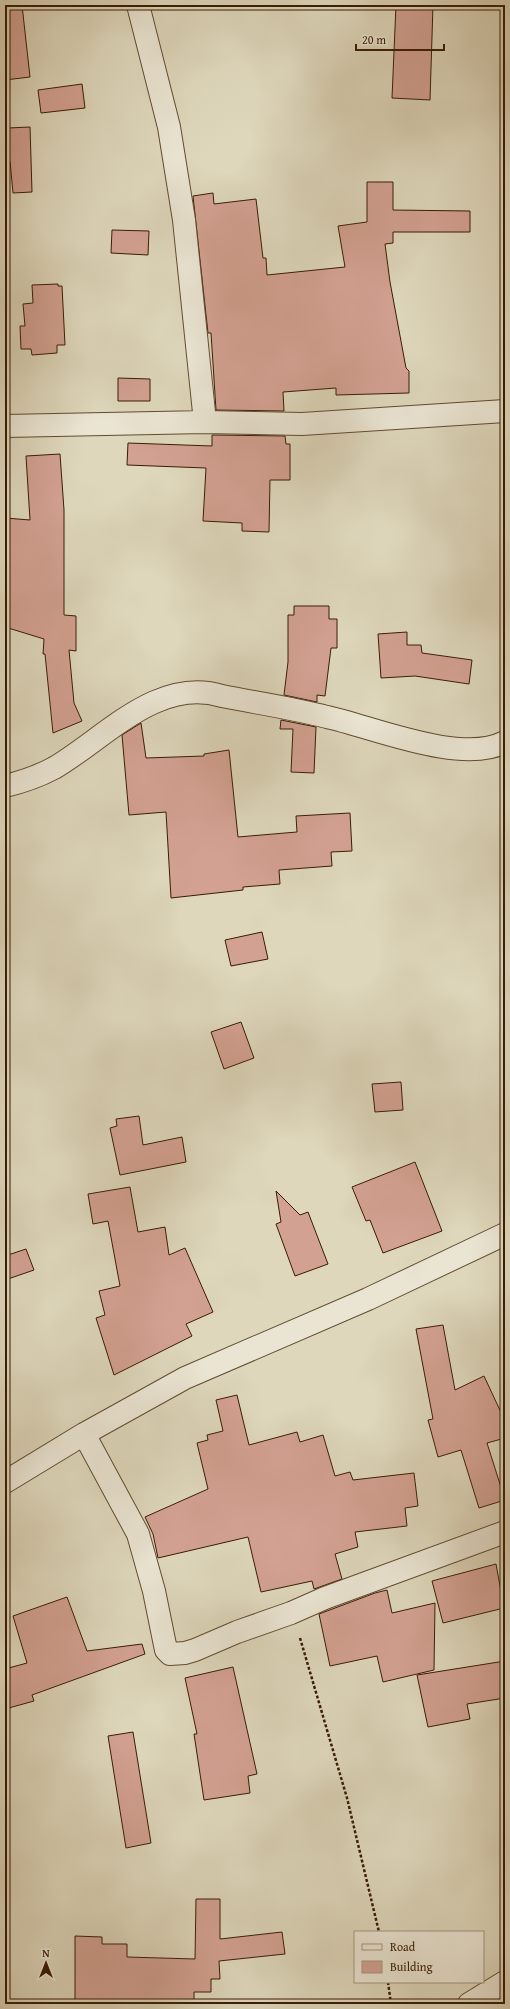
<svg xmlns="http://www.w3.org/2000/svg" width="510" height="2009" font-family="'Gentium Book Plus',serif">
  <rect width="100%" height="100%" fill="#ded7bc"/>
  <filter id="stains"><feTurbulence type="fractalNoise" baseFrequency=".005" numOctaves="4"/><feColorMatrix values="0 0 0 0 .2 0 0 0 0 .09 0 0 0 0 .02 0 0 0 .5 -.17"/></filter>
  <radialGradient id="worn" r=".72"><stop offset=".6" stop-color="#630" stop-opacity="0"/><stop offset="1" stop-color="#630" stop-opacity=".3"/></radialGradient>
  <path fill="#d3a192" stroke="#381c02" d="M5 5H22L30 77 5 80Z
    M396 5H433L430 100 392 98Z
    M82 84 85 108 41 113 38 90Z
    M30 127 32 192 13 193 10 161H9L8 128Z
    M367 182H393V210L470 211V232H393V243L385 244 390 282 406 368 409 371V393L336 395V388L283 392 284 411 216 410 211 333H208L193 196 213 193 214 204 256 199 263 258H266L267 275 345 267 338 226 367 222Z
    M112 230 149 231 148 255 111 253Z
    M58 284V286H62L65 345H57V353L32 355 31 349H21L20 326H25L23 304 33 303 32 285Z
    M118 378 150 379V401H118Z
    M212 435 285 436 286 444H290V480H270L269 532 242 531V523L203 521 206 468 127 465 128 443 212 446Z
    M60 454 64 510V615L76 616V651L69 650 74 703 82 721 53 733 45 654H43L44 639 5 627V518L30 520 26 456Z
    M294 606H329V619H337V648H331L325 696 317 695V702L284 695 288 662V615H294Z
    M407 632V645H421L422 653 472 660 469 684 415 676 381 678 378 634Z
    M281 720 316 727 314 773 291 772 293 729H280Z
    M141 723 146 758 204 756V754L229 750 238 837 297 832 296 816 350 813 352 851 331 852 332 866 279 870 280 884 243 887V890L171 898 166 812 129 815 122 735Z
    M262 932 268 959 231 966 225 940Z
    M241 1022 254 1058 224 1069 211 1032Z
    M401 1082 403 1110 375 1112 372 1084Z
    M139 1116 143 1145 182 1137 186 1162 120 1175 110 1128 117 1126 116 1119Z
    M415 1162 442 1231 383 1253 370 1220 366 1221 352 1187Z
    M130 1187 138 1232 165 1227 169 1255 185 1248 213 1312 186 1324 192 1336 114 1375 96 1318 105 1315 99 1291 120 1286 108 1221 93 1224 88 1194Z
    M276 1191 300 1215 308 1212 328 1264 295 1276 276 1224 281 1222Z
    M26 1249 34 1270 5 1280V1256Z
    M443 1325 455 1390 484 1376 505 1421V1438L487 1443 505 1500 479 1508 461 1450 438 1457 428 1420 433 1419 416 1329Z
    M237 1395 249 1445 297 1432 300 1442 323 1435 335 1476 350 1472 353 1480 414 1473 418 1506 405 1508 407 1526 355 1532 358 1547 335 1554 342 1579 314 1589 312 1581 261 1592 248 1537 158 1558 153 1534 145 1517 208 1489 197 1443 208 1440 207 1435 223 1431 216 1400Z
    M496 1564 504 1608 443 1623 432 1581Z
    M387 1590 392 1613 435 1603 434 1670 383 1682 377 1656 330 1666 319 1614 375 1593Z
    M67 1597 87 1651 142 1644 145 1654 32 1695 34 1701 5 1709V1669L27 1663 13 1616Z
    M505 1661V1698L467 1704 470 1719 428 1727 417 1675Z
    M233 1667 257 1774 248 1776 250 1793 204 1800 194 1734H197L185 1678Z
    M133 1732 151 1843 126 1848 108 1736Z
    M196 1899H220V1939L282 1932 285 1954 219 1961 220 1979H211V1992H194V2004L75 2001V1936L102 1937V1944H127V1957L195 1959Z"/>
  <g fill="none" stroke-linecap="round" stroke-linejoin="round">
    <defs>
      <path id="street" d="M138 5 169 127 184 220 205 422
        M5 426 205 422 302 424 505 411
        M5 786C22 782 39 776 54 768 104 739 158 676 222 696 257 703 292 708 327 717 373 727 461 765 505 742
        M84 1434 138 1534 154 1591 166 1650 170 1654 185 1653 195 1650 237 1632 291 1613 325 1598 505 1532
        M5 1482 84 1434 185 1378 368 1299 505 1234
        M469 2004 505 1982"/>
    </defs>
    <use href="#street" stroke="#624b30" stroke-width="24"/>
    <path stroke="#381c02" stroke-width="2.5" stroke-dasharray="3 2" stroke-linecap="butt" d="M300 1638 347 1798 379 1932
      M388 1982 391 2004"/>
    <use href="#street" stroke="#eae5d3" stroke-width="22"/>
  </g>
  <rect width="510" height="2009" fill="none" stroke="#ded7bc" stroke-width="20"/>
  <rect x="6" y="6" width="498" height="1997" fill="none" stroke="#381c02" stroke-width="2"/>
  <rect x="10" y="10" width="490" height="1989" fill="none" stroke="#381c02"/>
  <rect x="354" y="1931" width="130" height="52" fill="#eae5d3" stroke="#a3957f"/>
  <rect x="362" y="1944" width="20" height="6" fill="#eae5d3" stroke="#a3957f"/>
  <text x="390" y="1951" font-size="12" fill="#381c02">Road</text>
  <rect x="362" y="1961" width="20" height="12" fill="#d3a192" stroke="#a3957f"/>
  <text x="390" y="1971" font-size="12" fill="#381c02">Building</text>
  <g transform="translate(46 1963)" stroke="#eae5d3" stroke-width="3" paint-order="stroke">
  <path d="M0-3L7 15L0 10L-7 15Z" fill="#381c02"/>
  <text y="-6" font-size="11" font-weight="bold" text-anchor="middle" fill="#381c02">N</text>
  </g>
  <path d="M356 44v6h88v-6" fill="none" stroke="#381c02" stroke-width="2"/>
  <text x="362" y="44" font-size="12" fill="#381c02" stroke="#eae5d3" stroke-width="3" paint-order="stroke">20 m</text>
  <rect width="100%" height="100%" filter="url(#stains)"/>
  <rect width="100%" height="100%" fill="url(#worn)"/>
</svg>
